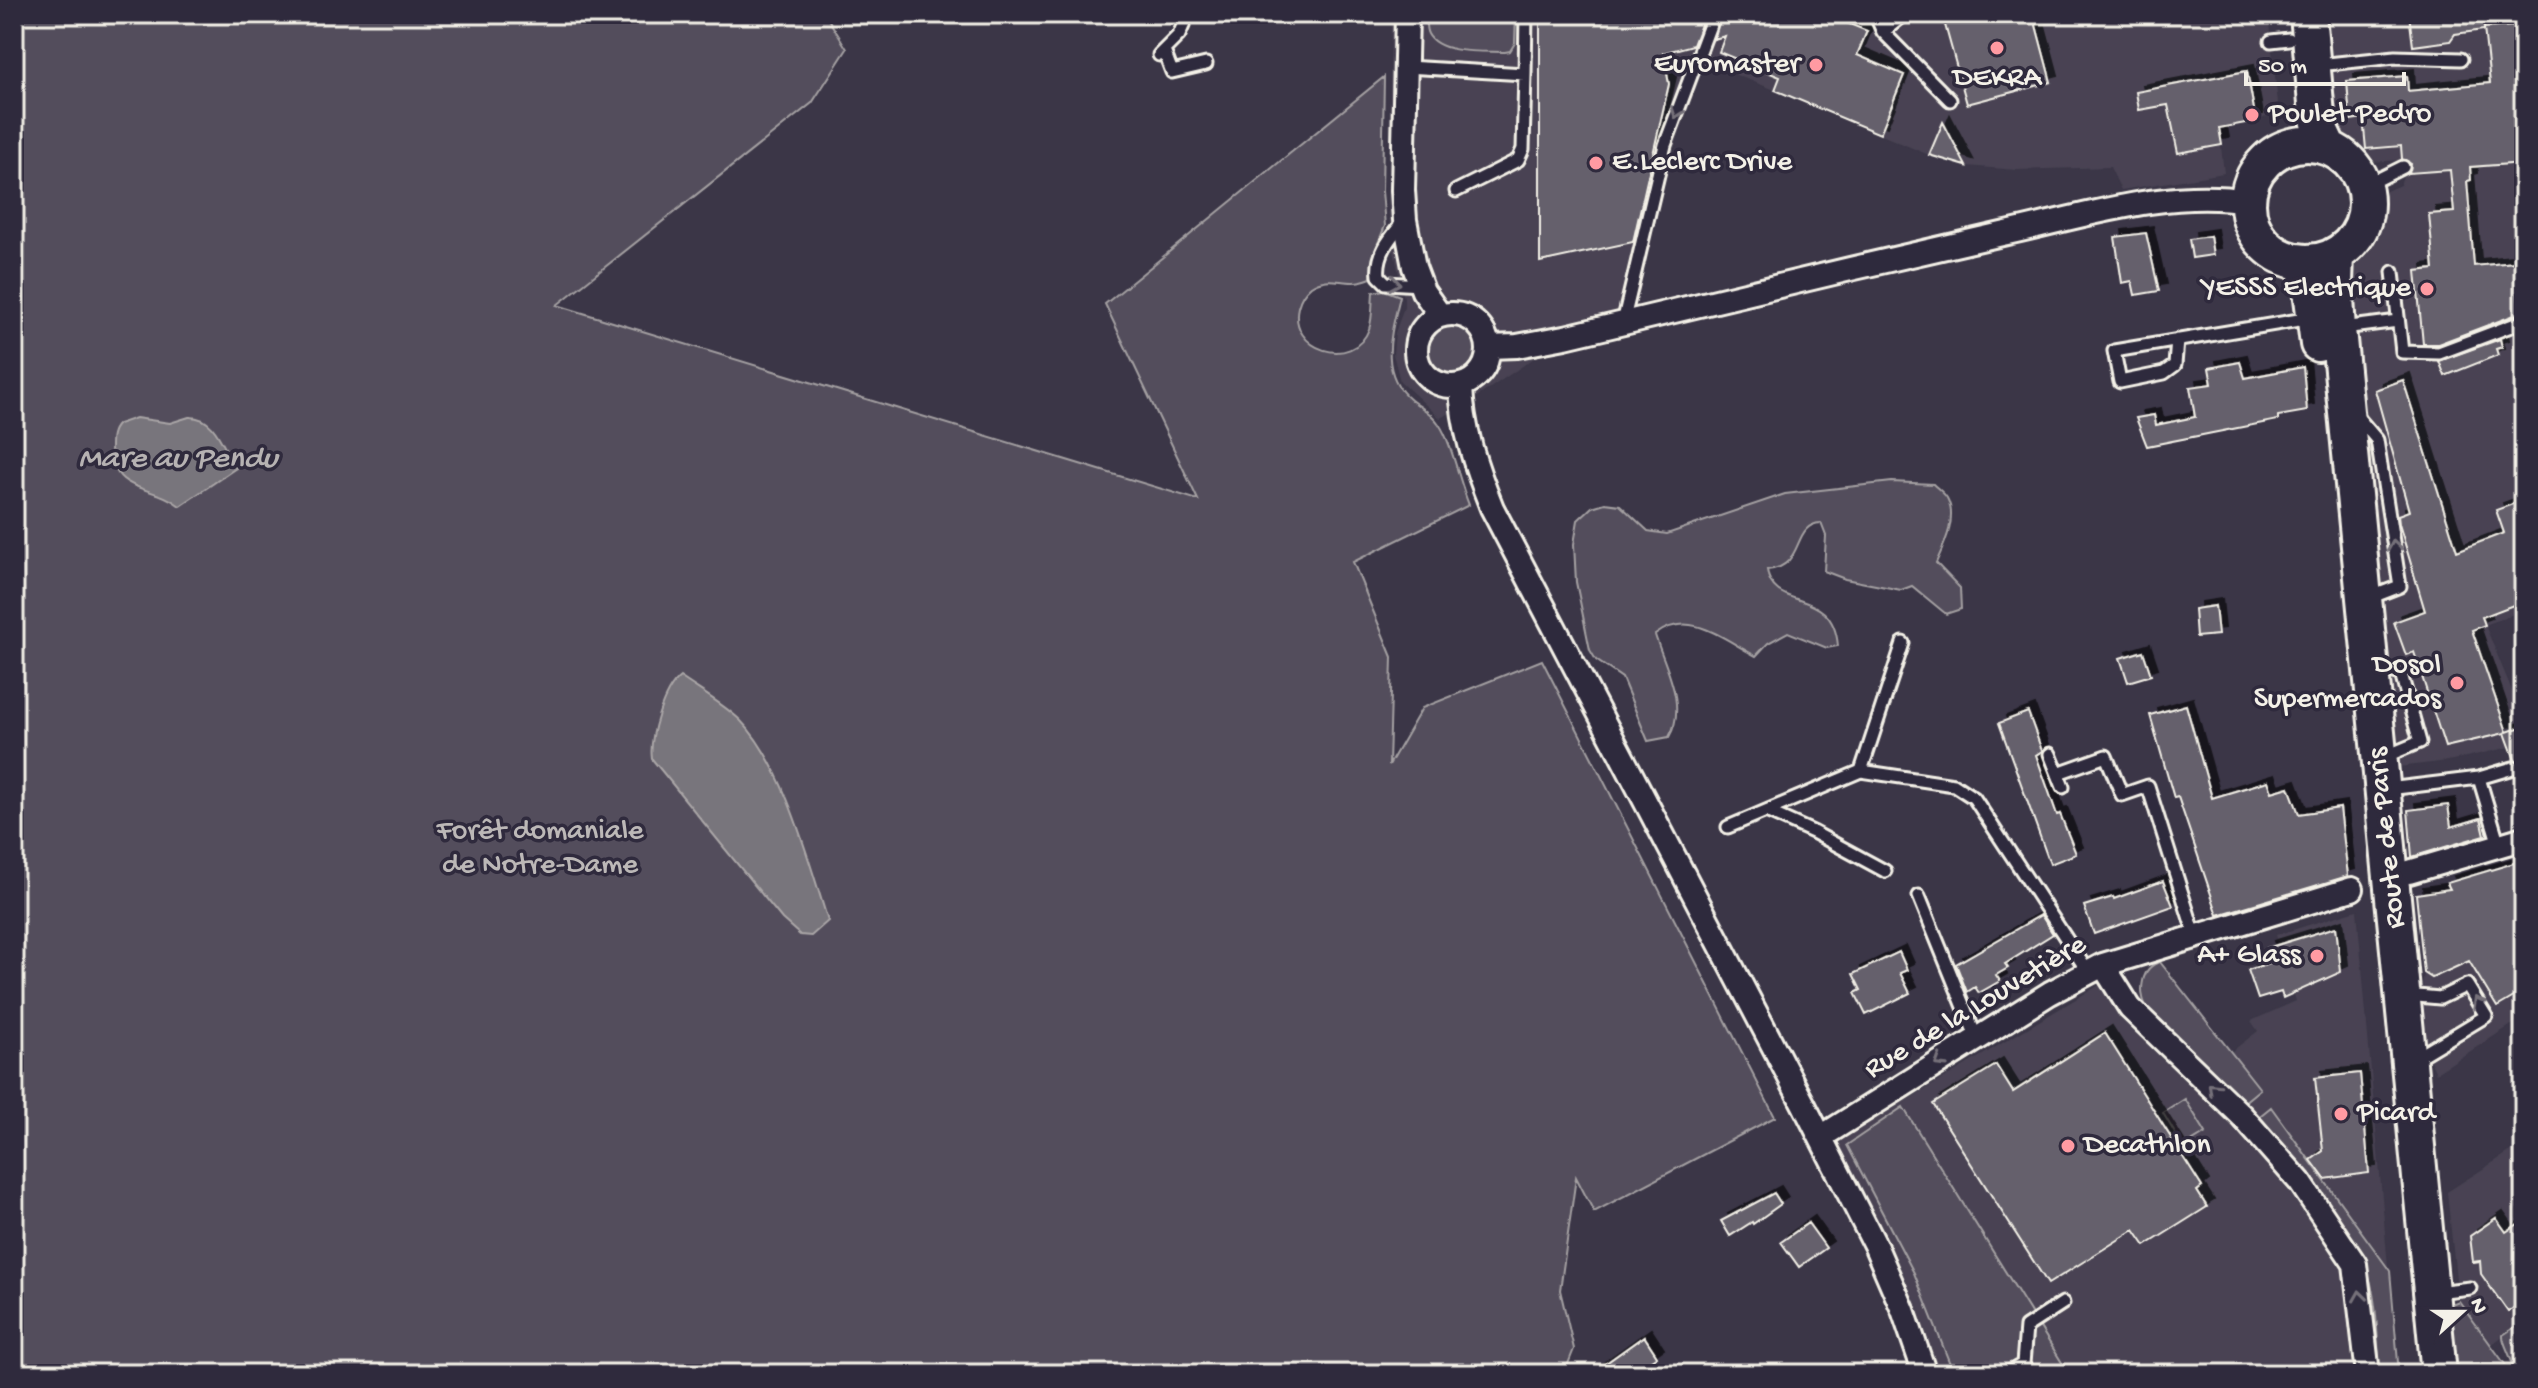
<svg xmlns="http://www.w3.org/2000/svg" width="2538" height="1388" font-family="'Gochi Hand',sans-serif">
  <defs>
    <filter id="shadow"><feDropShadow dx="7" dy="-7" stdDeviation="0" flood-color="#0009"/></filter>
  </defs>
  <rect width="100%" height="100%" fill="#3b3647"/>
  <filter id="ink" filterUnits="userSpaceOnUse"><feTurbulence type="fractalNoise" baseFrequency=".0125" numOctaves="2"/><feDisplacementMap in="SourceGraphic" scale="16" xChannelSelector="R" yChannelSelector="G"/><feConvolveMatrix kernelMatrix="1 2 1 2 8 2 1 2 1" color-interpolation-filters="sRGB"/></filter>
  <g filter="url(#ink)">
    <path fill="#484352" d="M1391 14H2268L2279 112 2256 121 2219 128 2224 173 2121 190 2110 167 2017 170 1966 166 1929 155 1775 90 1705 63 1664 176 1635 300 1628 304 1623 323 1565 337 1462 407 1440 418 1400 381 1393 354 1395 333 1404 307V298L1391 237 1388 206Z
      M2326 14H2524V610L2485 625 2524 720V726L2505 733 2510 747 2448 761 2398 767 2351 276 2375 232 2386 191 2400 185 2404 174 2403 160 2369 162 2336 123Z
      M2357 910 2388 1267 2374 1283 2382 1374H1930L1837 1142 2111 978 2130 1008 2231 1052 2258 1031 2251 1021 2296 1001 2276 935Z
      M2482 941 2524 1012V1017L2436 1073 2426 1052 2421 996 2424 973 2422 952Z
      M2522 1144 2524 1147V1204L2512 1212 2524 1232V1326L2520 1328 2517 1325 2491 1345 2512 1374H2466L2447 1192Z"/>
    <path fill="#534e5c" stroke="#a4a0a2" stroke-width="2" d="M14 14H825L847 49 812 103 557 305 1198 500 1105 304 1384 77 1382 191 1385 226 1376 248 1371 278C1366 280 1358 282 1353 282 1338 282 1326 276 1311 286 1305 291 1300 299 1298 307 1288 350 1353 371 1369 329 1373 318 1372 304 1373 292L1384 290 1400 296C1392 331 1377 372 1411 400 1421 408 1431 412 1439 424 1452 443 1459 481 1469 505L1353 562 1392 657 1389 765 1422 708 1542 660 1775 1117 1594 1212 1576 1177 1560 1290 1574 1349 1564 1374H14Z
      M1426 14H1516L1515 43 1510 51 1505 52C1485 51 1439 55 1428 34 1425 29 1426 20 1426 14Z
      M1425 350a28 28 0 1 1 56 0a28 28 0 1 1-56 0Z
      M1892 482 1933 484C1937 488 1944 493 1947 498 1958 518 1944 545 1936 563L1960 588 1961 609 1946 614 1912 586 1901 590 1845 579 1824 571 1826 536 1821 523C1791 524 1806 567 1767 570 1773 614 1833 584 1838 646L1827 648 1788 632 1768 643 1756 656C1724 640 1690 608 1655 635 1665 667 1688 706 1669 737L1648 741 1622 678 1596 660 1590 650 1576 582 1574 544 1578 520 1592 507 1605 503 1620 505 1648 531 1667 534 1785 494Z
      M2160 962 2260 1089 2243 1103 2145 1010 2147 1008C2138 992 2141 967 2160 962Z
      M2185 1099 2206 1133 2183 1147 2163 1113Z
      M1903 1107 2069 1374H1954L1914 1273 1847 1145Z
      M2271 1107 2390 1271 2399 1374H2380C2377 1342 2378 1307 2369 1276 2356 1228 2293 1161 2260 1121L2261 1115Z
      M2459 1301 2512 1374H2455L2449 1305Z
      M2518 1325 2520 1328 2524 1326V1374H2514C2514 1357 2502 1345 2503 1335Z"/>
    <path fill="#78747b" stroke="#aaa6a7" stroke-width="2" d="M189 417C216 416 223 449 236 468L180 506C154 484 112 496 111 448 111 438 111 431 118 424L136 418 170 423Z
      M680 677C700 691 722 703 740 720 784 764 809 862 828 921L811 936 800 935 782 919 652 759C649 738 663 690 680 677Z"/>
    <path fill="#65616c" stroke="#f4f1e8" stroke-width="2" filter="url(#shadow)" d="M1540 14H1705L1693 45 1663 53 1669 84 1633 242 1540 262Z
      M1722 14H1839L1837 19 1867 31 1857 55 1904 75 1880 134 1775 90 1780 77 1719 52 1725 36 1714 39Z
      M1942 14H2033L2051 82 1967 104Z
      M2409 14H2483L2484 30 2455 34 2450 41 2413 46Z
      M2514 26 2517 53H2520L2524 93V163L2470 167 2471 180 2467 181 2474 266 2515 262 2520 313 2438 344H2423L2416 271 2434 269 2429 214 2454 212 2450 170 2409 173 2411 164 2402 159 2401 146 2366 149 2363 118 2350 120 2347 81 2407 76 2408 91 2490 83 2484 28Z
      M2247 71 2256 121 2219 128 2222 145 2178 153 2168 105 2139 110 2136 92Z
      M1943 122 1966 166 1929 155Z
      M2146 233 2159 291 2135 295 2132 281 2122 283 2115 237Z
      M2210 236 2213 255 2192 258 2189 239Z
      M2500 339 2502 347 2496 349 2498 355 2445 376 2439 361Z
      M2240 362 2245 378 2303 367 2307 411 2278 416V420L2147 446 2136 418 2154 415 2156 425 2195 417 2190 387 2212 384 2209 368Z
      M2403 380 2457 551 2504 533 2496 510 2524 500V601L2482 617 2485 625 2472 630 2507 732 2524 726V780L2520 773 2521 765 2515 760 2505 733 2445 747 2414 652 2406 655 2394 622 2425 611 2399 524 2398 515 2409 511 2375 390Z
      M2215 606 2218 635 2196 637 2194 609Z
      M2143 651 2151 675 2128 682 2120 658Z
      M2186 705 2212 798 2268 781 2272 792 2289 787 2299 814 2340 808 2348 876 2218 915 2178 797 2174 798 2150 715Z
      M2028 712 2042 751 2036 755 2057 815 2060 814 2076 854 2050 864 1999 723Z
      M2448 805 2451 827 2481 818 2485 835 2412 857 2408 810Z
      M2524 860V991L2497 1007 2469 961 2432 978 2424 973 2416 894 2450 889 2447 883Z
      M2163 881 2173 906 2094 934 2084 906 2113 897 2114 899Z
      M2041 915 2053 934 2005 964 2008 968 1996 975 2000 981 1979 993 1975 987 1967 992 1956 964Z
      M2336 927 2341 972 2283 998 2281 992 2258 999 2248 970 2272 962 2267 948Z
      M1899 952 1907 970 1900 973 1910 993 1866 1015 1855 993 1861 990 1853 974Z
      M2105 1033 2202 1187 2197 1191 2207 1207 2145 1246 2134 1230 2048 1284 1933 1104 1996 1065 2013 1092Z
      M2360 1073 2369 1173 2325 1179 2311 1160 2323 1151 2315 1078Z
      M1774 1193 1781 1204 1753 1224 1752 1222 1730 1236 1721 1221Z
      M2496 1218 2506 1232 2524 1220V1300L2508 1312 2481 1274 2480 1261 2473 1262 2470 1236Z
      M1808 1223 1826 1248 1799 1267 1781 1242Z
      M1644 1336 1657 1356 1631 1374H1591Z"/>
    <g fill="none" stroke-linecap="round" stroke-linejoin="round">
      <defs>
        <path id="service" d="M1875 14 1883 32 1950 100
          M1883 32 1905 14
          M2271 41 2289 39
          M1164 51 1172 72 1206 64
          M1159 55 1179 35 1188 14
          M2318 65 2395 57 2461 59
          M1406 67 1525 74 1526 14
          M2363 187 2403 167
          M1456 191 1518 160 1523 149 1525 74
          M1404 221C1391 237 1376 253 1379 276L1386 283 1421 285
          M2393 272 2402 352 2439 353 2524 321
          M1623 323 1665 145 1714 14
          M2343 328 2398 321
          M2177 340 2175 365 2164 373 2120 382 2114 351 2311 318
          M2355 414 2377 440 2400 586 2369 598
          M2377 667 2401 674 2420 742 2384 757
          M2050 754 2063 787
          M1861 771 1903 643
          M2058 773 2106 756 2122 795 2148 786 2195 935
          M2479 778 2499 845
          M2388 789 2479 778 2513 768
          M1766 811 1813 832 1885 871
          M1728 827 1861 771 1954 785 1974 798 2088 972
          M1919 896 1977 1039
          M2406 995 2440 998 2467 985 2486 1016 2413 1060
          M2436 1292 2470 1288
          M2007 1374 2023 1364
          M2029 1374 2023 1364 2026 1327 2063 1303"/>
        <path id="minor" d="M1407 14 1403 190 1405 220 1414 267 1423 291 1440 315
          M1416 350a36 36 0 1 1 72 0a36 36 0 1 1-72 0Z
          M1488 347 1517 346 1565 337C1711 302 1856 267 2002 234 2082 217 2166 188 2247 201
          M1461 385C1462 428 1476 468 1492 508L1804 1105 1875 1245 1903 1310 1925 1374
          M2409 872 2524 838
          M2103 965 2130 1008 2242 1116 2300 1182 2355 1264 2368 1374
          M1821 1137 2050 993 2103 965 2352 889"/>
        <path id="primary" d="M2308 14 2317 115 2321 131 2329 148
          M2248 203a59 59 0 1 1 118 0a59 59 0 1 1-118 0Z
          M2336 255 2335 283 2338 329 2439 1374
          M2302 262 2311 290 2318 344"/>
      </defs>
      <use href="#service" stroke="#f4f1e8" stroke-width="17"/>
      <use href="#minor" stroke="#f4f1e8" stroke-width="28"/>
      <use href="#primary" stroke="#f4f1e8" stroke-width="40"/>
      <use href="#service" stroke="#2f2a3d" stroke-width="11"/>
      <use href="#minor" stroke="#2f2a3d" stroke-width="22"/>
      <use href="#primary" stroke="#2f2a3d" stroke-width="34"/>
    </g>
    <defs><path id="oneway-chevron" d="M-2-3.5L2.5 0L-2 3.5" fill="none" stroke-width="1.6" stroke-linecap="round" stroke-linejoin="round" transform="scale(2)"/></defs>
    <g stroke="#747079">
      <use href="#oneway-chevron" transform="translate(1677 113) rotate(110)"/>
      <use href="#oneway-chevron" transform="translate(1395 283) rotate(9)"/>
      <use href="#oneway-chevron" transform="translate(2394 546) rotate(-99)"/>
      <use href="#oneway-chevron" transform="translate(2478 1002) rotate(-120)"/>
      <use href="#oneway-chevron" transform="translate(1940 1062) rotate(148)"/>
      <use href="#oneway-chevron" transform="translate(2213 1088) rotate(-136)"/>
      <use href="#oneway-chevron" transform="translate(2360 1296) rotate(-98)"/>
    </g>
  </g>
  <g fill="#ff9aa2" stroke="#2f2a3d" stroke-width="3">
    <circle cx="1997" cy="48" r="8"/>
    <circle cx="1816" cy="65" r="8"/>
    <circle cx="2252" cy="115" r="8"/>
    <circle cx="1596" cy="163" r="8"/>
    <circle cx="2427" cy="289" r="8"/>
    <circle cx="2457" cy="683" r="8"/>
    <circle cx="2317" cy="956" r="8"/>
    <circle cx="2341" cy="1114" r="8"/>
    <circle cx="2068" cy="1146" r="8"/>
  </g>
  <g text-anchor="middle" dominant-baseline="central" stroke-width="7" stroke-linejoin="round" paint-order="stroke">
    <g font-size="30" fill="#f4f1e8" stroke="#2f2a3d" text-anchor="end">
      <text x="1800" y="65">Euromaster</text>
      <text x="1997" y="79" text-anchor="middle">DEKRA</text>
      <text x="2268" y="115" text-anchor="start">Poulet Pedro</text>
      <text x="1612" y="163" text-anchor="start">E.Leclerc Drive</text>
      <text x="2411" y="289">YESSS Electrique</text>
      <text x="2441" y="666">Dosol<tspan x="2441" dy="34">Supermercados</tspan></text>
      <text x="2301" y="956">A+ Glass</text>
      <text x="2357" y="1114" text-anchor="start">Picard</text>
      <text x="2084" y="1146" text-anchor="start">Decathlon</text>
    </g>
    <g font-size="30" fill="#bcb8b7" stroke="#2f2a3d">
      <text x="540" y="832">Forêt domaniale<tspan x="540" dy="34">de Notre-Dame</tspan></text>
    </g>
    <g font-size="30" fill="#f4f1e8" stroke="#2f2a3d">
      <text transform="translate(2388 838) rotate(-96)">Route de Paris</text>
      <text transform="translate(1976 1008) rotate(-31)">Rue de la Louvetière</text>
    </g>
    <g font-size="32" font-style="italic" fill="#b6b2b2" stroke="#2f2a3d">
      <text x="178" y="460">Mare au Pendu</text>
    </g>
  </g>
  <rect width="2538" height="1388" fill="none" stroke="#2f2a3d" stroke-width="48"/>
  <rect x="24" y="24" width="2490" height="1340" fill="none" stroke="#f4f1e8" stroke-width="3" filter="url(#ink)"/>
  <g transform="translate(2462 1312) rotate(69)" stroke="#2f2a3d" stroke-width="6" paint-order="stroke">
  <path d="M0-6L14 30L0 20L-14 30Z" fill="#f4f1e8"/>
  <text y="-12" font-size="22" font-weight="bold" text-anchor="middle" fill="#f4f1e8">N</text>
  </g>
  <path d="M2246 72v12h158v-12" fill="none" stroke="#f4f1e8" stroke-width="4"/>
  <text x="2258" y="72" font-size="24" fill="#f4f1e8" stroke="#2f2a3d" stroke-width="6" paint-order="stroke">50 m</text>
</svg>
